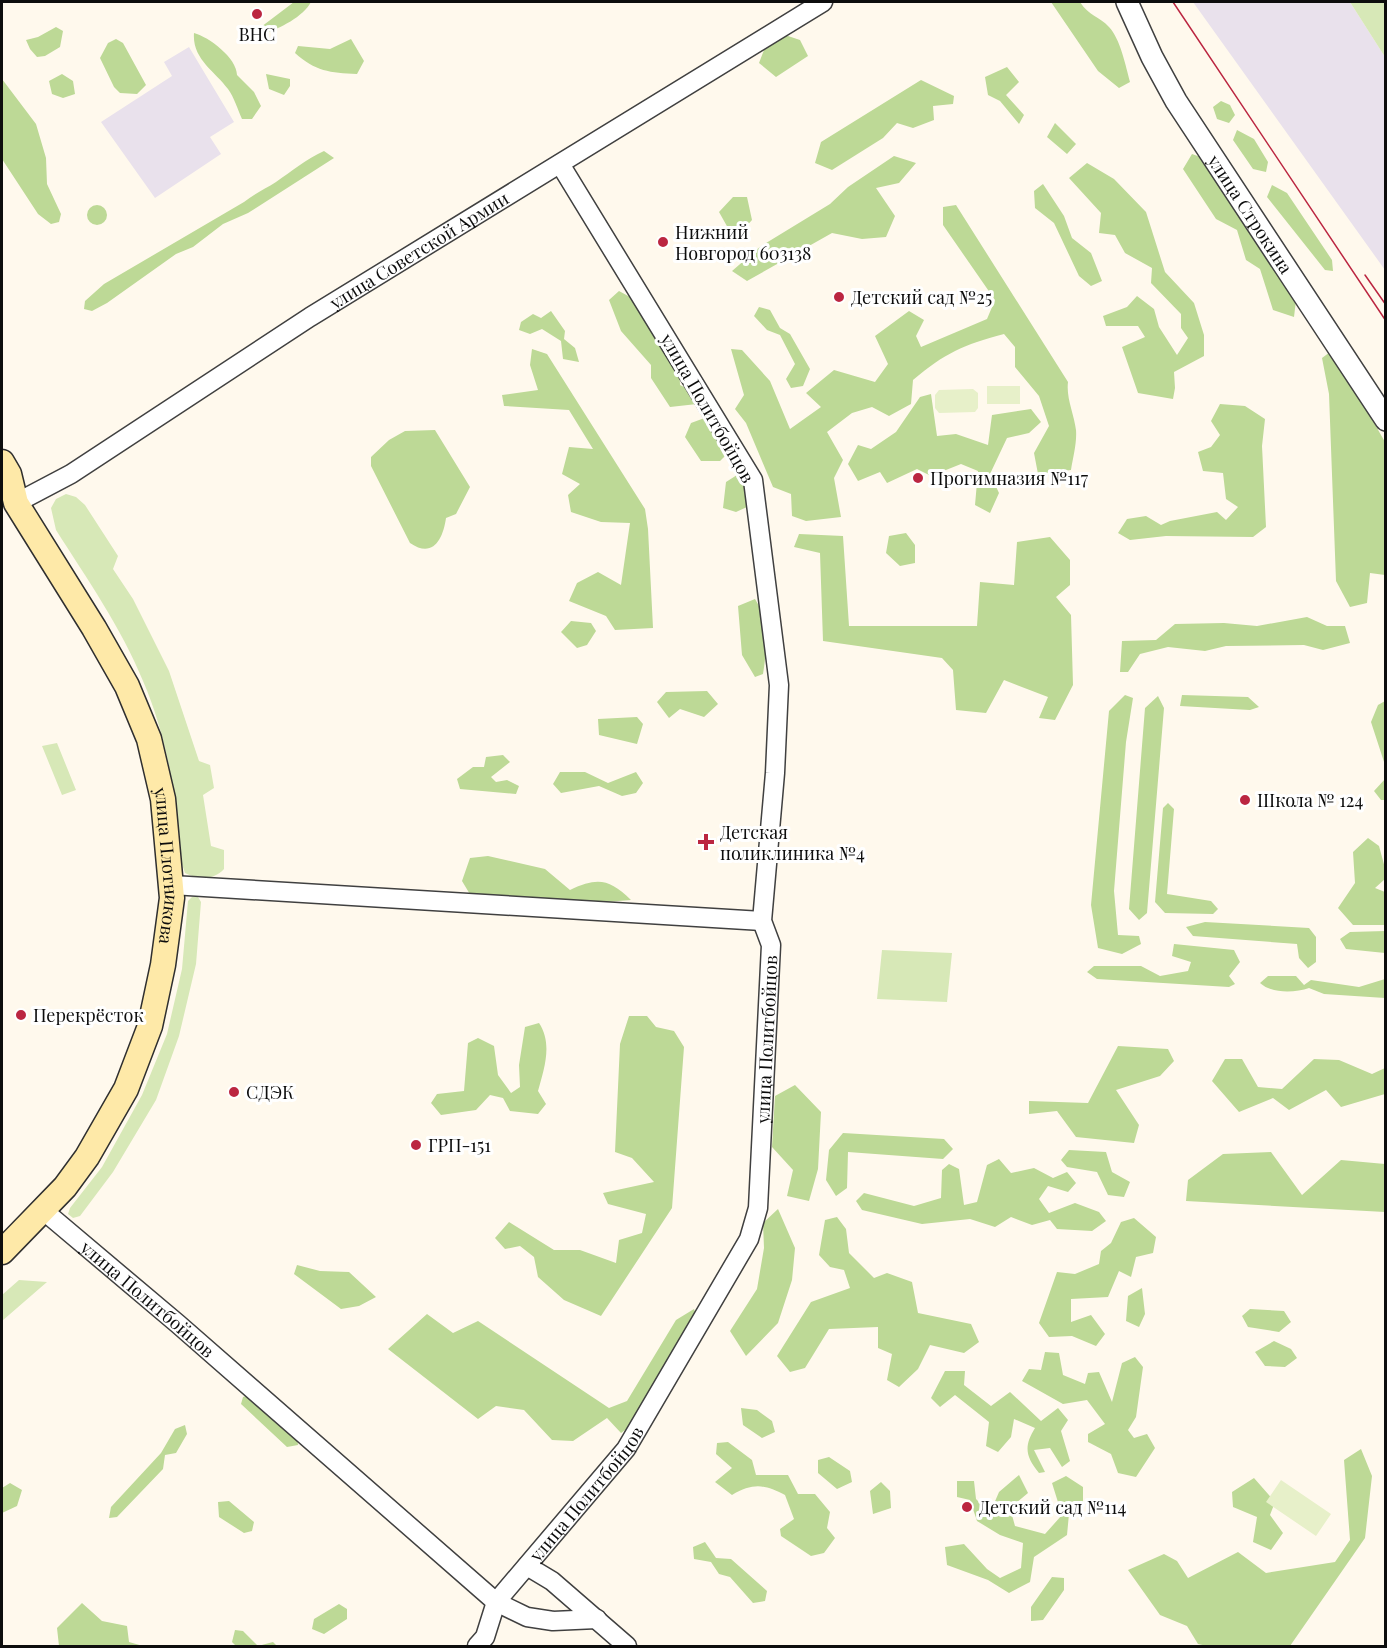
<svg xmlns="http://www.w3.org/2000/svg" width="1387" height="1648" font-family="'Playfair Display',serif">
  <rect width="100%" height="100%" fill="#fff9ed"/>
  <path fill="#e9e1ec" d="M1193 2H1350L1385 57V270Z
    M189 47 234 122 210 137 221 154 155 198 101 122 172 76 164 62Z"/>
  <path fill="#d7e8b7" d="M1350 2H1385V57Z
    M66 494 76 497 85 505 118 556 113 569 133 599 169 671 199 761 210 765 214 788 203 795 211 846 224 850V869C214 880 198 880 185 873L182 864C177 802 168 739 143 681 121 627 87 579 56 530L51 508 56 499Z
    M57 743 76 790 62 795 42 746Z
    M192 897H198L201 902 196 964 179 1036 156 1100 113 1172 80 1216 73 1218 68 1214 70 1208 102 1167 142 1095 167 1034 182 969 188 901Z
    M882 950 952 953 947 1002 877 999Z
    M19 1280 47 1282 2 1321V1295Z"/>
  <path fill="#bdd996" d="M294 2H311C303 17 280 28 264 34L257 30Z
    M1051 2H1080C1089 16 1099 16 1109 27 1120 38 1126 67 1130 82L1119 88 1098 71Z
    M56 27 63 31 60 47 45 56 37 57 30 49 26 40 38 37Z
    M194 33C209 37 237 58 237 75L254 92 261 106 252 119H242C238 110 234 97 228 89 215 71 192 59 194 33Z
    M785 35 800 40 808 56 776 77 759 63 764 50Z
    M116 39 123 43 146 85 137 94 120 93 114 87 100 58 108 43Z
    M351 39 364 61 357 74C330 73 315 71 295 53L298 46 330 49Z
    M1007 67 1019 82 1006 95 1024 115 1019 124 1000 101 988 95 985 77Z
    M62 74 73 81 75 94 63 98 52 94 49 81Z
    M266 74 290 79V86L284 95 269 89Z
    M2 79 36 124 46 158 47 184 61 214 59 222 51 224 38 214 2 159Z
    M921 80 954 96 953 104 933 106 934 120 913 128 897 123 883 138 832 170 815 163 821 142Z
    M1221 101 1230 105 1235 115 1229 123 1217 119 1213 107Z
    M1055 123 1076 144 1067 154 1047 137Z
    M1237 130 1254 139 1268 162 1266 172 1253 169 1233 140Z
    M324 151 334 158 248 213 223 224 193 247 176 254 107 303 92 311 84 309 85 301 104 284 244 202C254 194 265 189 276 182 292 171 306 159 324 151Z
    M1192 154 1209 160 1297 292 1294 317 1273 310 1260 269 1246 260 1237 230 1216 219 1183 169Z
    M894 156 916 163 899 183 876 188 895 216 886 237 862 239 832 233 747 281 732 271 761 246 830 204 848 187Z
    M1087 163 1114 179 1146 212 1165 272 1194 303 1204 335V356L1174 372 1175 388 1173 399 1138 393 1122 347 1145 337 1138 326H1106L1103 316 1127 307 1137 296 1154 309 1159 327 1177 355 1188 338 1181 328V314L1151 283 1152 268 1125 253 1115 235 1099 233 1101 213 1069 178Z
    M1043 184 1064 216 1072 238 1091 253 1102 281 1091 286 1079 276 1054 223 1035 208 1034 191Z
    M1272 185 1287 193 1332 260 1333 271 1325 270 1267 197Z
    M733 197H747L752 220 741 232 728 228 719 212Z
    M956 205 1068 382C1066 398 1074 414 1076 430 1077 443 1073 457 1071 470L1038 474 1034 453 1049 426 1039 396 1015 367V347L1004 334C963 345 945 353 913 380L911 404 889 416 872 407 852 413 827 432 843 460 834 478 841 517 806 521 792 516 791 494 773 487 746 423 735 409 744 395 731 349 742 350 770 381 790 429 821 407 806 393 834 370 875 382 888 364 875 336 909 311 924 320 916 336 921 347 987 319 995 300 943 225V207Z
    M87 215a10 10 0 1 1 20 0a10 10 0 1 1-20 0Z
    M619 291 641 303 679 360 680 385 699 395 697 404 670 407 651 378V365L621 331 609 300Z
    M759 307 770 310 780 328 790 334 810 369 803 386 791 388 786 379 795 364 780 335 767 330 754 316Z
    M551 311 565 331 564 339 575 348 579 362 563 359 561 341 542 329 530 334 519 330 521 322 533 314 541 318Z
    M532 349 547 354 645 509 648 529 653 628 615 630 606 616 569 601 577 583 598 572 621 585 630 523 601 522 571 512 568 495 580 484 562 474 569 447 593 449 569 410 504 406 502 395 538 390 530 365Z
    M1330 352 1346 374 1385 442V575L1370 573 1367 603 1350 607 1336 581 1329 394 1322 358Z
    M931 394 937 436 956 434 988 445 992 415 1031 409 1041 422 1029 433 1007 438 990 474 999 493 990 513 975 505 978 471 961 464 931 476 917 469 887 483 880 472 858 481 848 464 858 445 871 449 896 432 920 397Z
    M1220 404 1245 406 1265 419 1262 446 1266 527 1253 537 1166 536 1130 540 1118 533 1127 519 1146 516 1161 525 1170 521 1217 512 1226 520 1238 507 1226 499 1223 473 1203 471 1198 452 1211 447 1220 435 1211 421Z
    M710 416 733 448 720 461H701L685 437 691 423Z
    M435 430 470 487 456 514 446 518C443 539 433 559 410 543L371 466V457L389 440 405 431Z
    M737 475 751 493 747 507 736 512 723 508 726 482Z
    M906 533 915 545V563L900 566 886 553 889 536Z
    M799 534 843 536 849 626H977L980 582 1014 585 1017 542 1050 537 1070 560V585L1056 597 1071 615 1073 685 1055 720 1039 718 1048 697 1004 680 986 713 956 710 953 670 942 658 823 641 820 553 794 547Z
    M755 599C769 620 767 650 763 674L755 677 742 655 738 606Z
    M1307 617 1327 626H1345L1350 643 1323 650 1304 645 1226 646 1205 651 1168 647 1140 654 1128 672H1120L1122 641 1156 640 1175 624 1224 623 1257 626Z
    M571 621 591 623 596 631 587 645 577 648 561 632Z
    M707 691 718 704 704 717 680 709 669 718 657 702 666 692Z
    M1125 695 1133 698 1126 742 1114 891 1118 935 1139 936 1141 944 1122 954 1098 948 1091 905 1109 711Z
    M1182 695 1248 697 1259 707 1250 710 1180 706Z
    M1158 696 1164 708 1147 913 1139 920 1129 909 1145 708Z
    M1385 701V765L1371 722 1378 705Z
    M637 717 643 724 637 744 599 735 598 719Z
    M503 755 510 762 491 777 496 782 507 780 519 786 516 794 460 789 457 779 473 767H484L486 757Z
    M560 772H585L608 783 636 772 643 783 636 793 622 796 599 786 561 793 553 784Z
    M1385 779V800H1381L1374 791Z
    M1168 803 1174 809 1167 894 1211 901 1218 909 1213 914 1165 913 1155 902 1163 808Z
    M1368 838 1379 846 1385 868V879L1375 888 1385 892V925H1353L1338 908 1355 883 1353 852Z
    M488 856 545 869 570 890C598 877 609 879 631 900L580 904 471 896 462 881 470 858Z
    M1205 922 1309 928 1316 937V962L1308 968 1299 958 1297 944 1193 936 1186 927Z
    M1385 931V953L1346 949 1340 939 1350 932Z
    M1174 944 1234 950 1240 962 1229 976 1235 984 1229 987 1097 979 1087 972 1094 966H1141L1160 976 1188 971 1191 962 1172 956Z
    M1268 976H1296L1304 985 1311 980 1359 987 1385 979V998L1324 994 1309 988C1295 993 1272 994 1260 983Z
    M629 1016H647L656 1027 674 1031 684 1047 672 1208 601 1316 564 1300 538 1277 534 1257 520 1246 505 1249 495 1238 509 1222 554 1250H580L616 1263 619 1240 642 1233 646 1214 608 1204 603 1193 654 1182 632 1158 615 1152 620 1044Z
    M539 1023C553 1044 544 1069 538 1091L546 1104 538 1114 510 1111 503 1098 490 1095 476 1110 441 1115 431 1103 437 1094 464 1091 468 1043 478 1038 494 1046 498 1075 511 1093 520 1087 519 1065 525 1027Z
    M1118 1046 1168 1049 1174 1061 1160 1076 1116 1090 1139 1125 1134 1143 1076 1137 1057 1111 1029 1114V1101L1088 1103Z
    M1225 1059H1242L1258 1087 1282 1089 1314 1059 1339 1060 1372 1074 1385 1068V1094L1341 1107 1326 1090 1289 1110 1273 1098 1239 1112 1212 1081Z
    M795 1085 821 1112 818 1169 809 1201 787 1196 793 1170 772 1147 775 1096Z
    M843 1133 944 1139 953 1149 943 1159 848 1152 847 1188 836 1196 826 1180 829 1150Z
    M1069 1150 1106 1152 1112 1172 1130 1182 1124 1197 1108 1195 1097 1172 1067 1167 1061 1160Z
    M1271 1152 1302 1195 1341 1160 1385 1164V1212L1186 1201 1188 1180 1223 1154Z
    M999 1159 1011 1173 1034 1168 1053 1178 1067 1172 1076 1183 1068 1192 1048 1186 1039 1199 1049 1213 1075 1203 1099 1212 1106 1221 1092 1231 1057 1229 1050 1220 1032 1225 1011 1217 995 1227 970 1219 922 1224 862 1210 856 1201 864 1193 914 1206 941 1198 942 1170 949 1164 959 1169 964 1205 977 1202 987 1165Z
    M778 1209 795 1248 792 1280 778 1323 746 1356 730 1331 757 1289 764 1248 763 1223Z
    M837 1217 846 1229 849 1253 874 1278 887 1273 912 1282 918 1313 971 1324 979 1342 964 1353 930 1345 918 1369 899 1387 887 1380 892 1354 878 1348V1327L829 1329 805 1368 790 1372 777 1356 811 1302 850 1288 844 1270 830 1267 819 1255 825 1220Z
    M1134 1218 1156 1237 1153 1253 1136 1257 1131 1277 1119 1271 1108 1297 1071 1299V1322L1091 1315 1105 1334 1096 1346 1072 1336 1049 1337 1039 1323 1057 1272 1075 1274 1099 1264 1101 1251 1111 1243 1121 1222Z
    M297 1265 320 1271 349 1272 376 1297 359 1306 341 1309 294 1274Z
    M1142 1288 1145 1314 1139 1327 1126 1321 1128 1296Z
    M694 1309 702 1331 635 1423 621 1433 607 1418 573 1441 552 1440 524 1410 496 1406 478 1419 388 1349 427 1314 453 1333 478 1321 609 1408 627 1401 676 1320Z
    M1250 1309 1284 1311 1291 1322 1279 1332 1248 1327 1242 1316Z
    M1274 1341 1291 1349 1297 1358 1285 1367 1265 1366 1255 1352Z
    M1045 1352 1059 1353 1063 1375 1085 1384 1088 1373 1099 1372 1112 1402 1122 1363 1135 1357 1143 1367 1136 1417 1128 1430 1134 1438 1147 1434 1155 1448 1136 1477 1118 1473 1111 1454 1088 1442V1434L1105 1424 1087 1400 1063 1404 1022 1381 1029 1369 1041 1370Z
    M945 1371H965L964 1385 991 1406 1010 1392 1041 1421 1058 1408 1068 1420 1061 1431 1070 1461 1062 1467 1050 1448 1034 1450 1045 1472 1039 1473C1025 1456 1024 1446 1035 1428L1014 1419 1011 1437 998 1452 986 1446 989 1422 955 1395 940 1407 931 1398Z
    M249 1395 297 1437 298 1445 287 1447 241 1404 243 1397Z
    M741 1408 757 1410 772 1421 775 1432 762 1438 743 1425Z
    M185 1425 187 1434 176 1453 165 1455 163 1469 117 1517 109 1518 111 1507 161 1453 175 1429Z
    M728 1442 752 1460 756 1475H788L798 1494H815L830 1512 827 1528 835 1538 824 1553 811 1556 781 1536 780 1529 794 1519 785 1495C764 1484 753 1483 732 1495L715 1482 732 1468 716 1454 717 1443Z
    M1361 1449 1372 1476 1365 1538 1290 1646H1207L1198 1644 1187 1626 1160 1615 1128 1570 1164 1554 1177 1561 1188 1578 1238 1552 1266 1573 1335 1562 1350 1540 1344 1460Z
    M829 1457 850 1471 852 1482 837 1489 818 1473V1460Z
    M1019 1475 1028 1493 1010 1508 1015 1526 1045 1534 1062 1515 1052 1483 1066 1476 1083 1487V1507L1069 1514 1067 1535 1034 1557 1030 1582 1009 1593 988 1580 947 1565 945 1547 964 1544 987 1569 1000 1578 1021 1568 1023 1543 1000 1535 977 1521 970 1500 957 1497V1481H974L976 1499 990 1513 999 1492Z
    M1254 1478 1275 1502 1270 1515 1283 1533 1271 1550 1253 1542 1257 1517 1233 1507 1232 1492Z
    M881 1482 890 1491 891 1508 873 1514 870 1491Z
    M10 1483 22 1490 17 1506 2 1513V1488Z
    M229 1501 254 1522 252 1531 244 1533 219 1517 218 1502Z
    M705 1542 716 1558 731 1559 767 1591 765 1601 753 1603 730 1577 719 1574 711 1562 694 1559 693 1547Z
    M1052 1577 1064 1578V1590L1043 1620 1031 1621V1607Z
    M82 1603 102 1621 127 1626 129 1642 143 1646H59L57 1628Z
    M339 1604 347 1609V1619L324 1634 312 1629 314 1619Z
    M235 1630 243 1631 258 1646 273 1642 277 1646H236L232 1642Z"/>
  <path fill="#e7f0c9" d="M987 386H1020V404H987Z
    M973 389 978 393V408L975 412 939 413 935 408V395L939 390Z
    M1281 1480 1331 1514 1316 1536 1266 1502Z"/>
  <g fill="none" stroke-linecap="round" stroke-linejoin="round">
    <defs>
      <g id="minor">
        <path id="s1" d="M16 503 71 474 310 317 823 2"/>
        <path d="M172 885 762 921"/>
        <path id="s2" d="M44 1211 178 1324 496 1602 527 1617 553 1621 597 1619"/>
        <path d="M527 1566 552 1581 627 1646"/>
        <path id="s3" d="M477 1646 485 1637 496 1602 626 1449 749 1239 758 1208 771 945 762 921 775 773 779 685 753 480 560 164"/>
      </g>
      <g id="tertiary">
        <path id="s4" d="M1127 2 1152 57 1176 101 1386 420"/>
      </g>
      <g id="secondary">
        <path id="s5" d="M2 462 9 474 16 503 94 628 127 686 149 739 163 799 172 898 163 965 150 1026 126 1089 87 1157 65 1187 2 1252"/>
      </g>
    </defs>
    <use href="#minor" stroke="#404040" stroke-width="21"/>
    <use href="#tertiary" stroke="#404040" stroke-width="24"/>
    <use href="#secondary" stroke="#2f2f2f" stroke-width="27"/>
    <use href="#minor" stroke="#fff" stroke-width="18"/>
    <use href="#tertiary" stroke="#fff" stroke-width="21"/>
    <use href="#secondary" stroke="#fee9a8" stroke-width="24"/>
    <path stroke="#bb2641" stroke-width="1.5" d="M1173 2 1386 321
      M1365 275 1386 305"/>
  </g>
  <g fill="#bb2641" stroke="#fff" stroke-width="2">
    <circle cx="257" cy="14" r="6"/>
    <circle cx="663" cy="242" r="6"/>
    <circle cx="839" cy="297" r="6"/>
    <circle cx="918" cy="478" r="6"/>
    <circle cx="1245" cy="800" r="6"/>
    <path d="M703 833h6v6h6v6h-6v6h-6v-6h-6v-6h6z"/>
    <circle cx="21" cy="1015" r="6"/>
    <circle cx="234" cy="1092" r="6"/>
    <circle cx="416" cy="1145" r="6"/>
    <circle cx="967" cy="1507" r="6"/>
  </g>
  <g text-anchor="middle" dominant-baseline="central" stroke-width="6" stroke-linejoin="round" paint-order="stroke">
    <g font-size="18" fill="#0d0d0d" stroke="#fff" text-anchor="start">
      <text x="257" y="34" text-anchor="middle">ВНС</text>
      <text x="675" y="232">Нижний<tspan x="675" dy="21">Новгород 603138</tspan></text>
      <text x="851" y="297">Детский сад №25</text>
      <text x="930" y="478">Прогимназия №117</text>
      <text x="1257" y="800">Школа № 124</text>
      <text x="720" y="832">Детская<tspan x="720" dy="21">поликлиника №4</tspan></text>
      <text x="33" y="1015">Перекрёсток</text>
      <text x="246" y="1092">СДЭК</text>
      <text x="428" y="1145">ГРП-151</text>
      <text x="979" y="1507">Детский сад №114</text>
    </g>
    <g font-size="18" fill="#0d0d0d" stroke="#fff">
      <text stroke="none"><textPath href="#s4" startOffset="246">улица Строкина</textPath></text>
      <text stroke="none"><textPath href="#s1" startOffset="476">улица Советской Армии</textPath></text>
      <text transform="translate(708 408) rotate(60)">улица Политбойцов</text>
      <text stroke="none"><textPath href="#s5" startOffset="444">улица Плотникова</textPath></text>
      <text stroke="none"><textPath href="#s3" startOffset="694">улица Политбойцов</textPath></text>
      <text stroke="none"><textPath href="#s2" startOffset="136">улица Политбойцов</textPath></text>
      <text stroke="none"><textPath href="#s3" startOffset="190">улица Политбойцов</textPath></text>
    </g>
  </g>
  <rect width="1387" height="1648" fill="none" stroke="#0d0d0d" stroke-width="6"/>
</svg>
